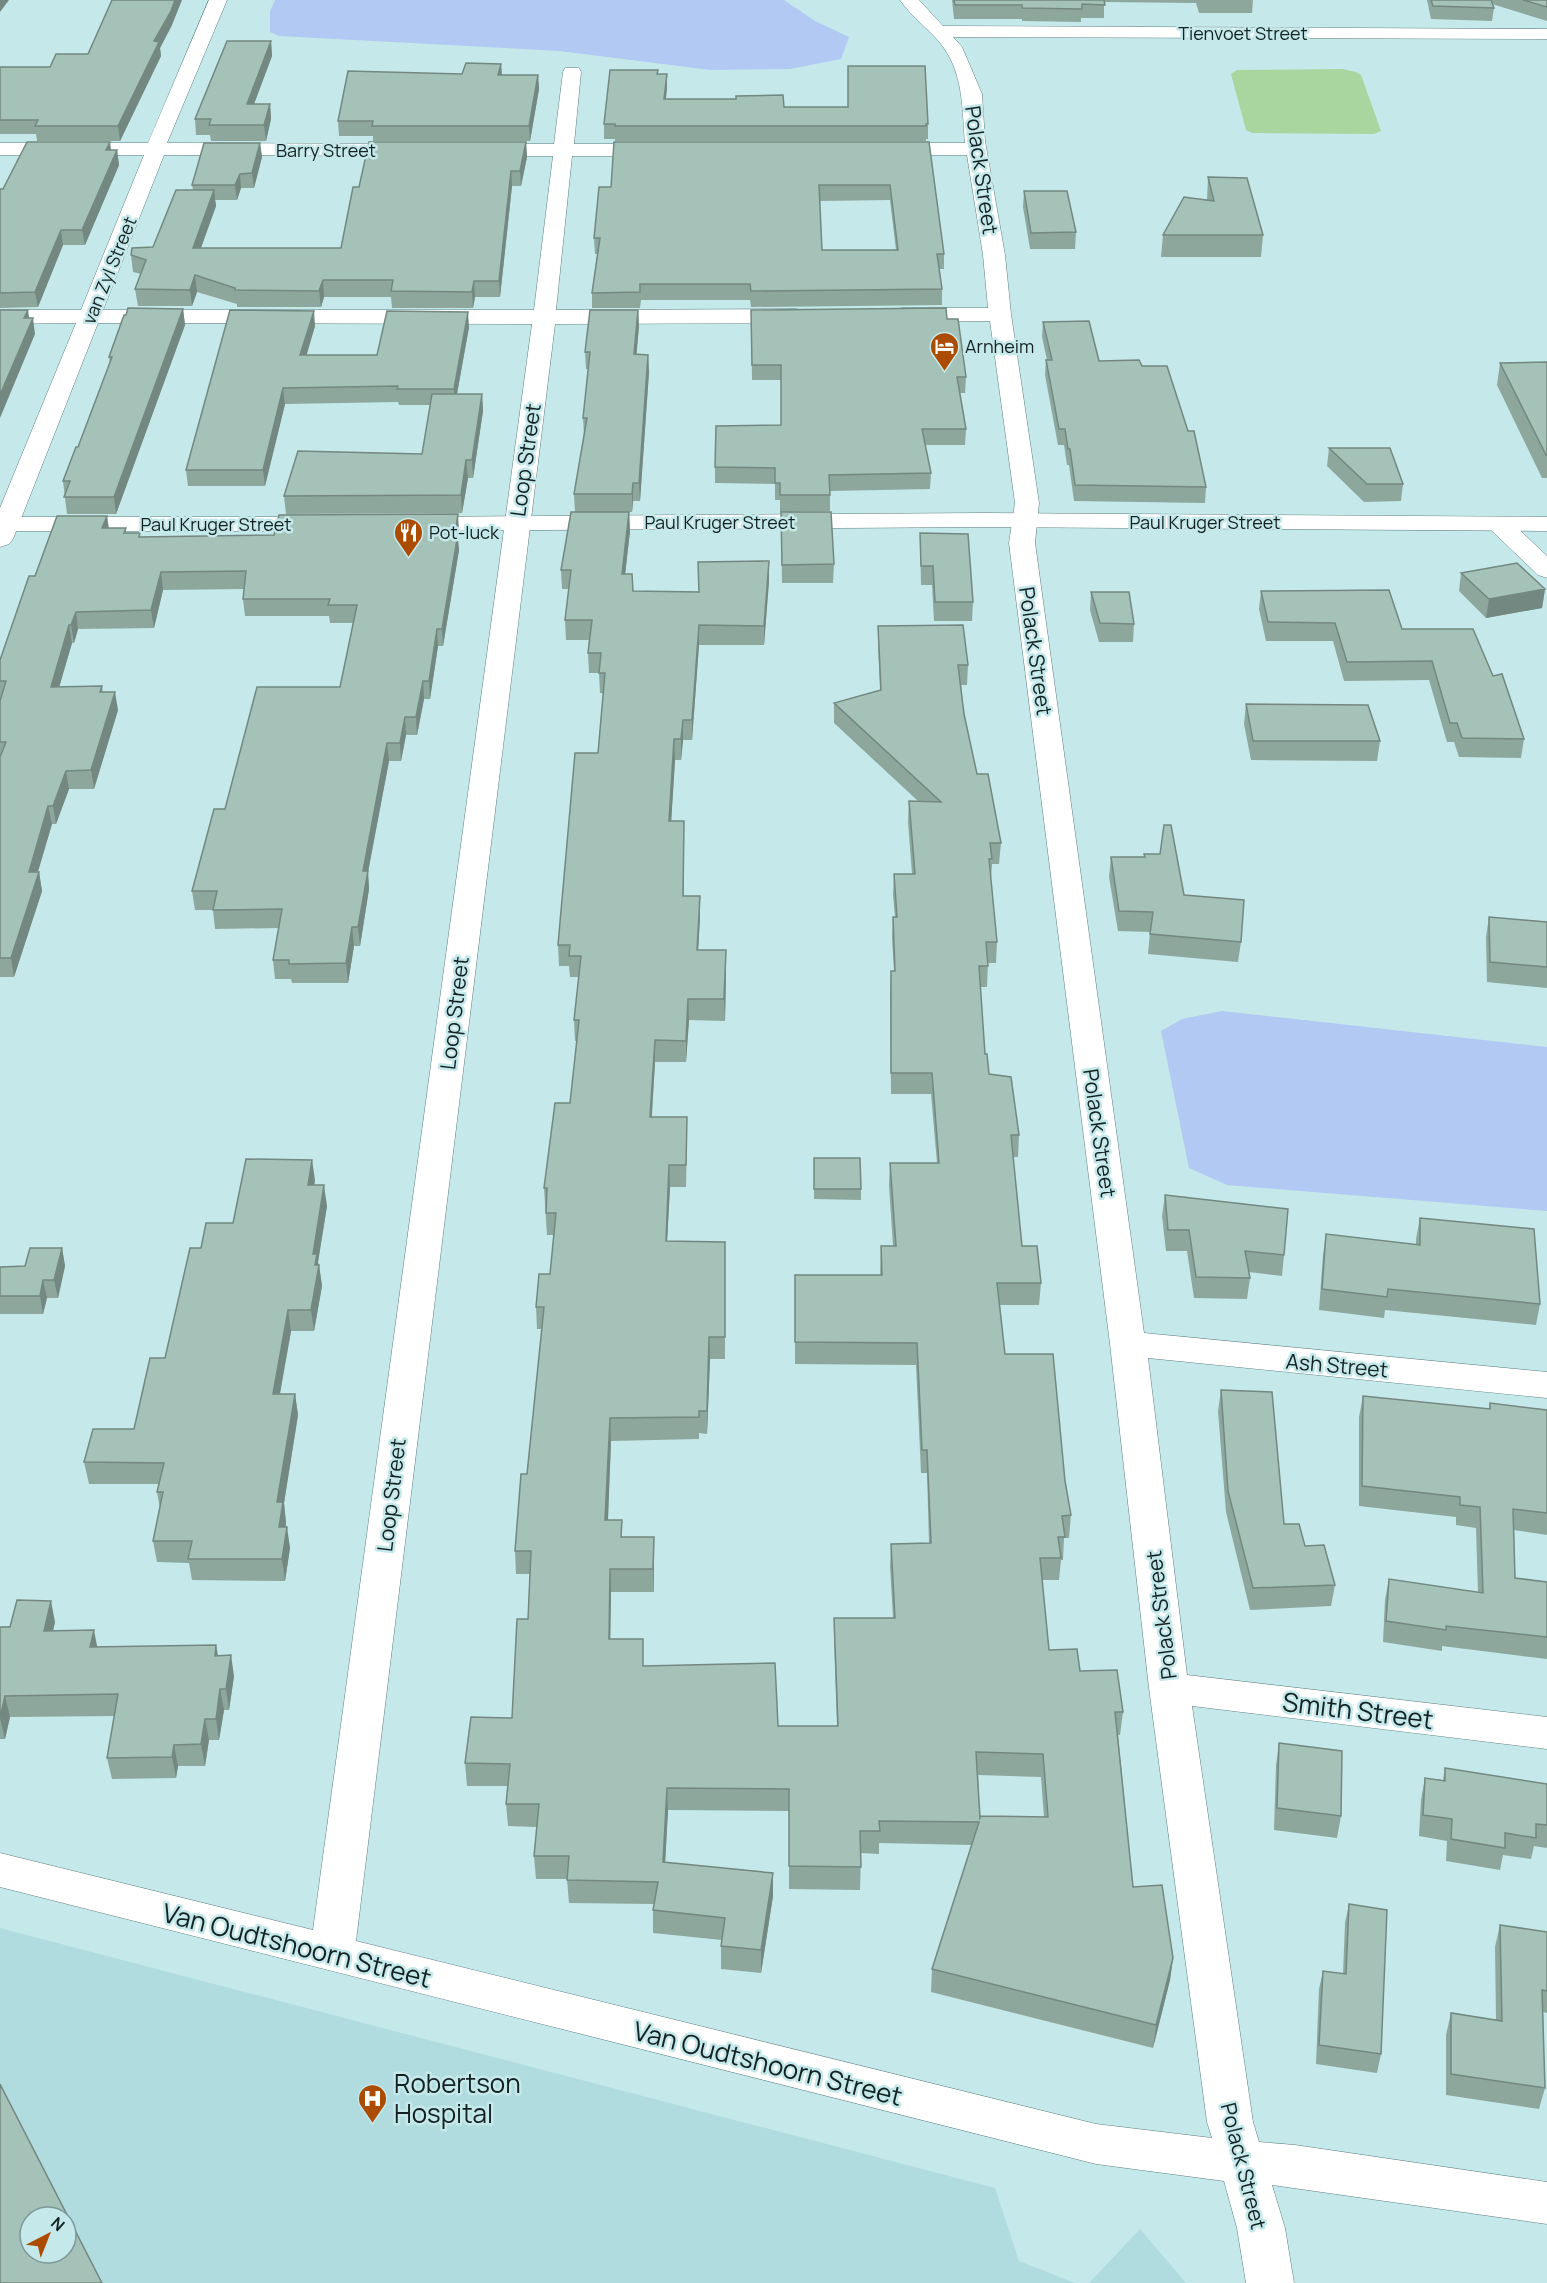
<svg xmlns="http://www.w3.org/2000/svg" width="1547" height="2283" font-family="Manrope,sans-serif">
  <rect width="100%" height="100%" fill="#c5e8ea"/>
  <path fill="#b1dcdf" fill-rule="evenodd" d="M0 1928 995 2188 1019 2261 1075 2283H0ZM30 2217H66V2253H30Z
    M1140 2229 1186 2283H1089Z"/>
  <path fill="#a9d69f" d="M1343 69 1356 72 1361 75 1381 131 1374 134 1252 133 1246 130 1231 74 1237 70Z"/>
  <path fill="#b1c9f3" d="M275 0H784L815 21 849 37 841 59 790 69 710 70 560 51 279 36 270 32V11Z
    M1222 1011 1547 1047V1211L1227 1185 1189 1168 1161 1031 1182 1019Z"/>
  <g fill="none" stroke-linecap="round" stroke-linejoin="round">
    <defs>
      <path id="minor" d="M209 0H227L167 143 412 144 419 146 422 150 419 154 412 156 164 155 103 310H534L553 156H482L475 154 472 150 475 146 482 144H554L563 72 565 68H579L581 72 574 144H658L665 146 668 150 665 154 658 156H572L556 310 796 309 804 311 807 316 804 321 796 323 555 324 356 1941 1096 2124 1212 2138 1207 2122 1149 1688 1110 1344 1009 543 1015 503 990 321 902 322 894 320 891 315 894 310 902 308H988L983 255 967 155H884L877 153 874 149 877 145 884 143H965C962 111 964 77 944 48 932 31 912 18 900 0H919L943 26 1547 29V39L953 37 962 47 982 94 985 141 1005 255 1011 314 1039 503 1035 543 1144 1333 1547 1372V1398L1148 1358 1187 1675 1547 1717V1749L1192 1706 1253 2122 1259 2142 1295 2145 1547 2182V2224L1272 2185 1285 2228 1294 2283H1246L1237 2228 1224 2181 1096 2164 0 1887V1853L313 1930 532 324 98 323 13 539 9 544 0 547V508L76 323 0 324V310H81L144 155H0V143H148Z
        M1499 517 1508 519 1547 556V578L1538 575 1490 529 1487 524 1490 519Z"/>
      <path id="tertiary" d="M985 513 1547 517V531L985 527 413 531 404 529 401 524 404 519 413 517Z
        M0 517H322L331 519 334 524 331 529 322 531H0Z"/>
    </defs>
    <use href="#minor" stroke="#5f7e80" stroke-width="1"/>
    <use href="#tertiary" stroke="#5f7e80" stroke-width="1"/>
    <use href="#minor" fill="#fff" fill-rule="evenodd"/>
    <use href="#tertiary" fill="#fff" fill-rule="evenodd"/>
  </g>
  <path fill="#8da79d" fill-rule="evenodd" d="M952 0H1253L1252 13H1199L1196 3 1104 2V18H1081V22L1022 21V19H954Z
    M1427 0H1547V21L1492 4 1494 8 1492 21 1431 19Z
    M172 25 160 48 161 56 120 141H37L36 134H0V67H50Z
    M271 41 272 56 254 104H270L271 119 266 141H211L210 135H196L195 119Z
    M501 64 502 75H538L539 89 530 141H373V136H339L338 121 462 74Z
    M658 74H667V88L666 99 784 107 928 124V139H926V141H615V139H604V124Z
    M526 142 527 157 521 186H512L500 297H475L473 308H392L391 297H324L321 307H237V304L197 292 192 306H138L135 289 141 274 133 272 131 255 153 247 193 190 192 185 260 143 262 157 254 188H241L237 200H215L216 206 201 248H341L359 187Z
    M929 142 944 254V269H939L942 289V305L751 307 750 300H641L640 308H592V293L597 254H595L594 238 611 187ZM890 200 896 250H822L820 201Z
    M111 150H117L119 165 85 245H63L38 307 0 308V189H3Z
    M1208 177 1263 235 1261 257H1161L1163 235 1207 200Z
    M1024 191 1076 232 1075 249H1030L1023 207Z
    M183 309 185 325 116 514H67L63 481 78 447 110 363 109 357Z
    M638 310 639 326 636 355H648L649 372 640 501H633L632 512H629L630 531 625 574 633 591 699 592 769 561V581L764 645H699L692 740H683L681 760H675L671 821H684V896H700V917L698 950 726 972 725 1021 689 1020 686 1062H655L652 1117 687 1139 686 1187H670L667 1241 725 1242V1359H710L707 1434 699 1433V1439L611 1441 608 1520 623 1537H654V1592H611L610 1639 644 1666 778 1726H837L834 1640V1618H893L890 1566 891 1544 929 1543 927 1473H921L916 1365 795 1364V1275H880L881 1246H893L889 1185 890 1163H937L931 1094H891L890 992 891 971H894L892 938 893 917H895L893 895 894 874H912L908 822 909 801H918L834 723V703L880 690 878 645V626L968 665 967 685H961L964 714 977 774 1001 843 999 864H992L991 879 997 942 996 963H988L987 987H980L985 1054 989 1074 1019 1135 1018 1157H1013L1022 1246 1041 1283 1039 1305H1000L1005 1354 1065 1481 1071 1515 1069 1538H1064L1063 1560H1061L1059 1580H1042L1049 1650 1080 1671 1123 1712 1120 1735H1118L1133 1887 1173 1958 1170 1980 1153 2048 931 1992 932 1969 972 1845 879 1843V1854L861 1853 860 1890 789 1889V1811L668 1810 665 1862 773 1896 761 1973 721 1969V1946L722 1940 653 1933V1910L654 1904 569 1903 567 1879H536L534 1856 537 1827 508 1826 506 1804 508 1786H467L465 1763 512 1718 528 1619 530 1574H516L515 1551 527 1474 542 1329H537L536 1307 550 1274 554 1235H547L544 1188 570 1103 577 1041H575L574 1020 579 977H570L569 966H559L558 945 598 753 603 693H600L599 673H589L588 653 589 640H566L565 620 569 589H562L561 570 575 512 574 494 584 435 583 418 588 369H586L585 352ZM978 1775 1041 1777 1044 1817 980 1818Z
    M751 310 947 319 966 377 965 393H960L966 429 965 445H925L931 473 930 489 830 491V511L780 512V500H775V484L715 483V467L781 425V380H752Z
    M1043 322 1099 361 1206 487 1205 503 1074 501 1069 465H1067L1064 445H1058L1045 375 1046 360H1047L1042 337Z
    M315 326 306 355H377L469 327 457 394H482L483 411 473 478H468L462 513 286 514 284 496 422 454 430 405H399L398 402 285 404 265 486H188L186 470Z
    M1547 362V478H1542L1497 385 1500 363Z
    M1329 448 1403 484 1401 501 1364 502 1327 466Z
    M781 512 834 564 833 583H782Z
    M107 516 109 528H126V533L140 537 274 535 459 531 458 540 459 550 443 646H438L430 699H424L417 735H406L401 761H389L368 872 369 889 360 946H354L348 983H292L291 979H275L273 960 279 928 215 929 213 910H195L192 891 225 809 340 687 353 623H330L329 616H245L243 599 244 589 163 590 154 628 78 629 74 643H72L59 687 102 686 103 692 118 710 94 789H69L56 824H52L38 872H39L42 891 14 977H0V660L35 576Z
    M920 533 973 602 972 621H934L932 585H921Z
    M1461 573 1545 589 1542 608 1486 618 1459 591Z
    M1261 591 1402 629 1493 676 1524 739 1521 758 1459 757 1454 742H1447L1429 680 1344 681 1333 641H1266L1259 609Z
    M1091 592 1134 624 1133 642H1099L1090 610Z
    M1246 704 1380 741 1377 761 1251 760 1244 724Z
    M1144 854 1184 895 1241 942 1238 962 1148 954 1150 932 1118 931 1109 877 1111 857H1144Z
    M1489 917 1547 922V988L1487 982 1486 937Z
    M814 1158 861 1189V1200L814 1199Z
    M315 1180 314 1185 327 1206 318 1262V1265H319L322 1286 314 1331H291L280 1394H295L298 1415 284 1503 286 1523V1527L290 1548 285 1581 192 1580 189 1563 157 1562 153 1541 160 1509 157 1492 159 1484H89L84 1462 134 1429 165 1358 201 1248 233 1223Z
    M1165 1195 1284 1255 1282 1276 1249 1272 1250 1278 1247 1299 1194 1298 1187 1251H1166L1162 1216Z
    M1420 1218 1540 1304 1536 1325 1385 1310 1384 1318 1319 1310 1323 1255 1326 1234 1416 1245V1239Z
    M62 1248 65 1266 58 1298H47L43 1314H0V1267L25 1266Z
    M1221 1390 1284 1524 1305 1546 1335 1585 1331 1606 1250 1610 1226 1512 1218 1411Z
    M1363 1396 1489 1409 1490 1403 1547 1410V1535L1514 1530 1515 1578 1547 1582V1659L1442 1646V1651L1383 1642 1385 1600 1389 1579 1478 1592 1476 1528 1456 1525V1517L1359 1506V1417Z
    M55 1622 53 1631 97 1647 218 1656 234 1676 229 1710H224L219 1740H209L205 1766H178L176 1778 112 1779 107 1758 115 1716 10 1717 5 1739H0V1627Z
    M1279 1743 1341 1816 1337 1838 1274 1830 1276 1765Z
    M1445 1768 1547 1784V1848L1534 1846 1531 1859 1503 1855 1500 1870 1446 1861 1447 1841 1419 1836 1421 1800 1425 1778 1443 1780Z
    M1349 1904 1381 2054 1377 2073 1316 2064 1319 1989 1323 1971 1343 1974 1345 1923Z
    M1500 1925 1547 1932V2013L1543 2012 1545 2088 1539 2109 1446 2095V2035L1451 2013 1496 2020 1495 1947Z"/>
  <path fill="#738880" d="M0 0H9L0 12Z
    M175 0H182L172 25 160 48 161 56 120 141 118 126 154 41Z
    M271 41 272 56 248 120 247 104Z
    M501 64 502 78 498 75Z
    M667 74V88L664 113V99Z
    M538 75 539 89 530 141 529 126Z
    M270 104 271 119 266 141 264 125Z
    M110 142 112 157 106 150Z
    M526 142 527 157 521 186 520 171Z
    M260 143 262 157 254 188 252 173Z
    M117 150 119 165 85 245 82 230Z
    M511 171 512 186 500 297 499 281Z
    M240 174 241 188 237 200 235 185Z
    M214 190 216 206 195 264 193 248Z
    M61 230 63 245 38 307 35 292Z
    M195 275 197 292 192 306 190 290Z
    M323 280 324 297 321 307 319 291Z
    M474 281 475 297 473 308 472 292Z
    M183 309 185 325 116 514 114 497Z
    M28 310 30 324 33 318 35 334 0 418V395L24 318Z
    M638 310 639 326 635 372 634 354Z
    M314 311 315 326 302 371 300 355Z
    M468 312 469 327 455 405 454 389Z
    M648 355 649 372 640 501 639 483Z
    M283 388 285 404 265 486 263 470Z
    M482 394 483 411 473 478 472 460Z
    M466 460 468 478 462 513 461 495Z
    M633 483V501L632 512V494Z
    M629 512 630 531 623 593 622 574Z
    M458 514 459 531 458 540 459 550 443 646 442 629Z
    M107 516 109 533 102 528Z
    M769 561V581L764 645V626Z
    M161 572 163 590 154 628 151 610Z
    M1545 589 1542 608 1486 618 1489 599Z
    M76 612 78 629 74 643 71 625Z
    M69 625 72 643 54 705 51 687Z
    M699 625V645L692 740V720Z
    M437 629 438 646 430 699 429 681Z
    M423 681 424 699 417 735 416 717Z
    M115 692 118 710 94 789 91 770Z
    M405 717 406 735 401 761 400 743Z
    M683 720V740L681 760V739Z
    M674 739 675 760 670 841 669 821Z
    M387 743 389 761 368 872 369 889 360 946 358 927 363 871Z
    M66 771 69 789 56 824 53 806Z
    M48 806 52 824 32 891 29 872Z
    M39 872 42 891 14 977 11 958Z
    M700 896V917L697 971V950Z
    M352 927 354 946 348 983 346 963Z
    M726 950V972L725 1021 724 999Z
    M688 999 689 1020 686 1062V1041Z
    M655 1040V1062L650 1139V1117Z
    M312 1160 315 1180 311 1206 308 1185Z
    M669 1165 670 1187 666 1263V1241Z
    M324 1185 327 1206 318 1262 319 1268V1265L322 1286 314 1331 311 1310 313 1254Z
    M62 1248 65 1266 58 1298 54 1280Z
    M43 1280 47 1298 43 1314 40 1296Z
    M288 1310 291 1331 276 1415 273 1394Z
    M709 1337 710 1359 707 1434V1411Z
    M295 1394 298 1415 284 1503 286 1523 282 1548 277 1502Z
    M610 1418 611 1441 607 1542 605 1520Z
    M287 1527 290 1548 285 1581 282 1559Z
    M654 1537V1592L653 1569Z
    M610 1569 611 1592 610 1662 609 1639Z
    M51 1601 55 1622 48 1652 44 1631Z
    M94 1630 98 1651 90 1647Z
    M216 1645 220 1666 215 1656Z
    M231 1655 234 1676 229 1710 226 1689Z
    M220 1689 224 1710 219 1740 216 1719Z
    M5 1696 10 1717 5 1739 0 1718Z
    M205 1719 209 1740 205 1766 201 1744Z
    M174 1745 178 1766 176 1778 172 1757Z
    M667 1788 668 1810 664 1884 663 1862Z
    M773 1873V1896L761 1973V1950Z
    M1173 1958 1170 1980 1153 2048 1156 2025Z"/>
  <path fill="#a4c2b7" stroke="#738880" stroke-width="1.5" fill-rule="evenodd" d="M112 0H175L171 11 154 41 159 42 118 126H35L38 120H0V67H50L56 54H88Z
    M954 0H1104L1105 5 1082 4V9L1022 8V5H955Z
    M1431 0H1491L1494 8 1433 6Z
    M1523 0H1547V7Z
    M227 41H271L247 104H270L264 125H209L211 119H195Z
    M466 63 501 64 498 75H538L529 126H372L373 121H338L348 71 462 74Z
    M848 66H925L928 124H926V126H615V124H604L610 70H658L657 74H667L664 99H736V96L783 95 784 107H848Z
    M27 142H110L106 150H117L82 230H61L35 292 0 293V189H3Z
    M369 142H526L520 171H511L499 281H474L472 292 391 291 393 280H323L319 291 235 290V288L195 275 190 290 135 289 146 260 131 255 132 248 153 247 176 190H214L193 248H341L353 187H359Z
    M614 142H929L944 254H937L942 289 751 291 750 284H640V292L592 293 600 238H594L599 187H611ZM819 185H890L898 250H822Z
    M204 143H260L252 173 240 174 235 185H192Z
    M1208 177 1247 178 1263 235H1163L1184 197 1214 201Z
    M1024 191H1067L1076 232 1031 233Z
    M128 308 183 309 114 497H64L70 481H63L76 447H78L112 357H109L124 315H126Z
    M946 308 947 319H958L966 377H957L966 429H922L931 473 829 475 830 495H780V483H775V468L715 467 716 426 781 425V365H752L751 310Z
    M0 310H28L24 318H33L0 395Z
    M230 310 314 311 300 355H377L387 311 468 312 454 389H397L398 386 283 388 263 470H186Z
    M590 310H638L634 354 648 355 639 483H633L632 494H574L587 418H583L590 352H585Z
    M1089 321 1099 361 1139 360 1142 366H1167L1188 431H1194L1206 487 1075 485 1070 449H1068L1065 429H1059L1046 360H1052L1043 322Z
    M1547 362V455H1546L1500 363Z
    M432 394H482L472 460H466L461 495 284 496 298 451 422 454Z
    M1329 448H1390L1403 484H1367Z
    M571 512H629L622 574H632L633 591 699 592 698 562 769 561 764 626 699 625 692 720H683L681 739H674L669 821H684L683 896H700L697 950H726L724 999H688L686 1041 655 1040 650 1117H687L686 1165H669L666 1241 725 1242V1337H709L707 1411H699V1417L610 1418 605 1520H622L621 1537H654L653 1569H610L609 1639H643V1666L775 1663 778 1726H838L834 1618H895L891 1544 931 1543 927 1450H922L917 1343 795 1342V1275H882L881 1246H896L890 1163H939L932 1073H891V971H895L893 917H897L894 874H915L909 801 941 802 834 703 881 690 878 626 963 625 968 665H958L964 714 977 774H988L1001 843H990L992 859H989L997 942H986L988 966H979L985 1054H987L989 1074 1011 1077 1019 1135H1011L1022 1246H1037L1041 1283H997L1005 1354H1053L1065 1481 1071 1515 1062 1516 1065 1537H1058L1061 1558H1040L1049 1650 1077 1649 1080 1671 1117 1670 1123 1712H1115L1133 1887 1162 1885 1173 1958 1156 2025 932 1969 979 1822 879 1821 880 1831H860L861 1867 789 1866V1789L667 1788 663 1862 773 1873 761 1950 721 1946 725 1918 653 1910 658 1882 567 1880 569 1856H534L539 1804H506L510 1764 465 1763 471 1717 512 1718 517 1619H528L531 1551H515L521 1474H527L544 1307H536L539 1274H550L556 1213H546L547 1188H544L555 1103H570L579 1020H574L581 956H569L570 945H558L575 753H598L605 673H599L601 653H588L592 620H565L571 570H561ZM976 1752 1043 1754 1048 1817 981 1816 980 1818Z
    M781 512H831L834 564 782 565Z
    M458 514 455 533H458L442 629H437L429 681H423L416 717H405L400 743H387L363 871H368L358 927H352L346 963 289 964V960H273L282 909 213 910 217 891H192L214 809H225L257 687H340L357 605H328L330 599H243L246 571 161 572 151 610 76 612 71 625H69L51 687 102 686 100 692H115L91 770 66 771 53 806H48L29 872H39L11 958H0V757L6 742H0V701L6 681H0V660L29 576H35L57 516H107L102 528H126L124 533H140L139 537 274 535 279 515Z
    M920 533 968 534 973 602H935L933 566H921Z
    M1517 563 1545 589 1489 599 1461 573Z
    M1389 590 1402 629H1473L1493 676 1502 674 1524 739 1462 738 1457 723H1450L1432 661 1347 662 1335 623 1268 622 1261 591Z
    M1091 592H1129L1134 624 1100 623Z
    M1246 704 1368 705 1380 741H1253Z
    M1164 825H1171L1184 895 1244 900 1241 942 1150 934 1153 912 1119 911 1111 857H1145L1144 854H1160Z
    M1489 917 1547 922V967L1490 962Z
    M814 1158H860L861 1189H814Z
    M246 1159 312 1160 308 1185H324L313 1254H317L315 1265H319L311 1310H288L273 1394H295L277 1502H283L279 1527H287L282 1559H188L192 1541H153L163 1492H157L164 1463 84 1462 93 1429H134L150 1358H165L190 1248H201L206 1223H233Z
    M1165 1195 1288 1209 1284 1255 1245 1251 1250 1278 1196 1277 1189 1230H1168Z
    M1420 1218 1534 1229 1540 1304 1388 1289 1387 1297 1322 1289 1326 1234 1420 1245Z
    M30 1248H62L54 1280H43L40 1296H0V1267L25 1266Z
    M1221 1390 1272 1392 1284 1524H1299L1305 1546 1324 1545 1335 1585 1253 1588 1228 1491Z
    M1363 1396 1490 1409V1403L1547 1410V1513L1513 1509 1515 1578 1547 1582V1637L1446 1626V1630L1386 1621 1389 1579 1483 1593 1480 1507 1460 1505V1497L1362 1486Z
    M17 1600 51 1601 44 1631 94 1630 90 1647 216 1645 215 1656 231 1655 226 1689H220L216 1719H205L201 1744 174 1745 172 1757 107 1758 118 1694 5 1696 0 1718V1627H10Z
    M1279 1743 1342 1751 1341 1816 1277 1808Z
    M1445 1768 1547 1784V1825L1536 1824V1838L1505 1833V1848L1451 1839 1452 1819 1423 1815 1425 1778 1445 1781Z
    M1349 1904 1387 1910 1381 2054 1319 2045 1323 1971 1346 1974Z
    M1500 1925 1547 1932V1991L1542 1990 1545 2088 1451 2074V2013L1502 2021Z
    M0 2084 102 2283H0ZM30 2217H66V2253H30Z"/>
  <defs>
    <symbol id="hotel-pin" viewBox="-11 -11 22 30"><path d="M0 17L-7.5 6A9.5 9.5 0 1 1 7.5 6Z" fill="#ac4c00" stroke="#c5e8ea"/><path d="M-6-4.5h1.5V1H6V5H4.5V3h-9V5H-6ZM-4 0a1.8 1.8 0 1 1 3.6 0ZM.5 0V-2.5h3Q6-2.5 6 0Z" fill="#fff"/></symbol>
    <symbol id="restaurant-pin" viewBox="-11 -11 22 30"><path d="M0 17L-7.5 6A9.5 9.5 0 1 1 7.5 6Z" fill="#ac4c00" stroke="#c5e8ea"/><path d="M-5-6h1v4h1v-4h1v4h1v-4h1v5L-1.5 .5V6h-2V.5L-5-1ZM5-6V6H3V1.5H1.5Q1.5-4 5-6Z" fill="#fff"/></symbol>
    <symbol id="hospital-pin" viewBox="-11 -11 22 30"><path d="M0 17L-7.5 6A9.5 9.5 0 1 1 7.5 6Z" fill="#ac4c00" stroke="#c5e8ea"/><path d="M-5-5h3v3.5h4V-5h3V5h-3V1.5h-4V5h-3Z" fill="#fff"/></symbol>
  </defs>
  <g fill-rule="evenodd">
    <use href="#hotel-pin" x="928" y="330" width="33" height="45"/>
    <use href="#restaurant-pin" x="392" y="516" width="33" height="45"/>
    <use href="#hospital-pin" x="356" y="2082" width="33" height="45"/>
  </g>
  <g text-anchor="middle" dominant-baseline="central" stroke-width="5" stroke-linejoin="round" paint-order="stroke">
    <g font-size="18" fill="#142122" stroke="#c5e8ea">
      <text x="1243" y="33">Tienvoet Street</text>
      <text x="326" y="150">Barry Street</text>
      <text transform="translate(109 270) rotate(-68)">van Zyl Street</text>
      <text x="720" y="522">Paul Kruger Street</text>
      <text x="1205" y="522">Paul Kruger Street</text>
      <text x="216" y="524">Paul Kruger Street</text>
    </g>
    <g font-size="18" fill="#142122" stroke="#c5e8ea" text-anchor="start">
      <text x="965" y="346">Arnheim</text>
      <text x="429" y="532">Pot-luck</text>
    </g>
    <g font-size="21" fill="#142122" stroke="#c5e8ea">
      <text transform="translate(982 170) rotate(82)">Polack Street</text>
      <text transform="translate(525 460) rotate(-82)">Loop Street</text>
      <text transform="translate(1036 651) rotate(82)">Polack Street</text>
      <text transform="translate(454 1013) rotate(-83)">Loop Street</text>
      <text transform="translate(1100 1133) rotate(82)">Polack Street</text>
      <text transform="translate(1337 1365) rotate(5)">Ash Street</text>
      <text transform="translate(391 1495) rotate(-83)">Loop Street</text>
      <text transform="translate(1161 1615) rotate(-97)">Polack Street</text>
      <text transform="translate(1244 2166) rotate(76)">Polack Street</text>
    </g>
    <g font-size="26" fill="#142122" stroke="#c5e8ea">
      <text transform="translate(1358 1710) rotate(7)">Smith Street</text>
      <text transform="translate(297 1945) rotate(14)">Van Oudtshoorn Street</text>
      <text transform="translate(768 2063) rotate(14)">Van Oudtshoorn Street</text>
    </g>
    <g font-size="26" fill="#142122" stroke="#c5e8ea" text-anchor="start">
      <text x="394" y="2083">Robertson<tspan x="394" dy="30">Hospital</tspan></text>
    </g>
  </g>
  <g transform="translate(48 2235) rotate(42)"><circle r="28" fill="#c5e8ea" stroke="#7e989a" stroke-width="1.5"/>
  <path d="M0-4.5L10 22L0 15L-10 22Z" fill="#ac4c00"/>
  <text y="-9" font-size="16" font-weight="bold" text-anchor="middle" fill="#142122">N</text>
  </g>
</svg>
